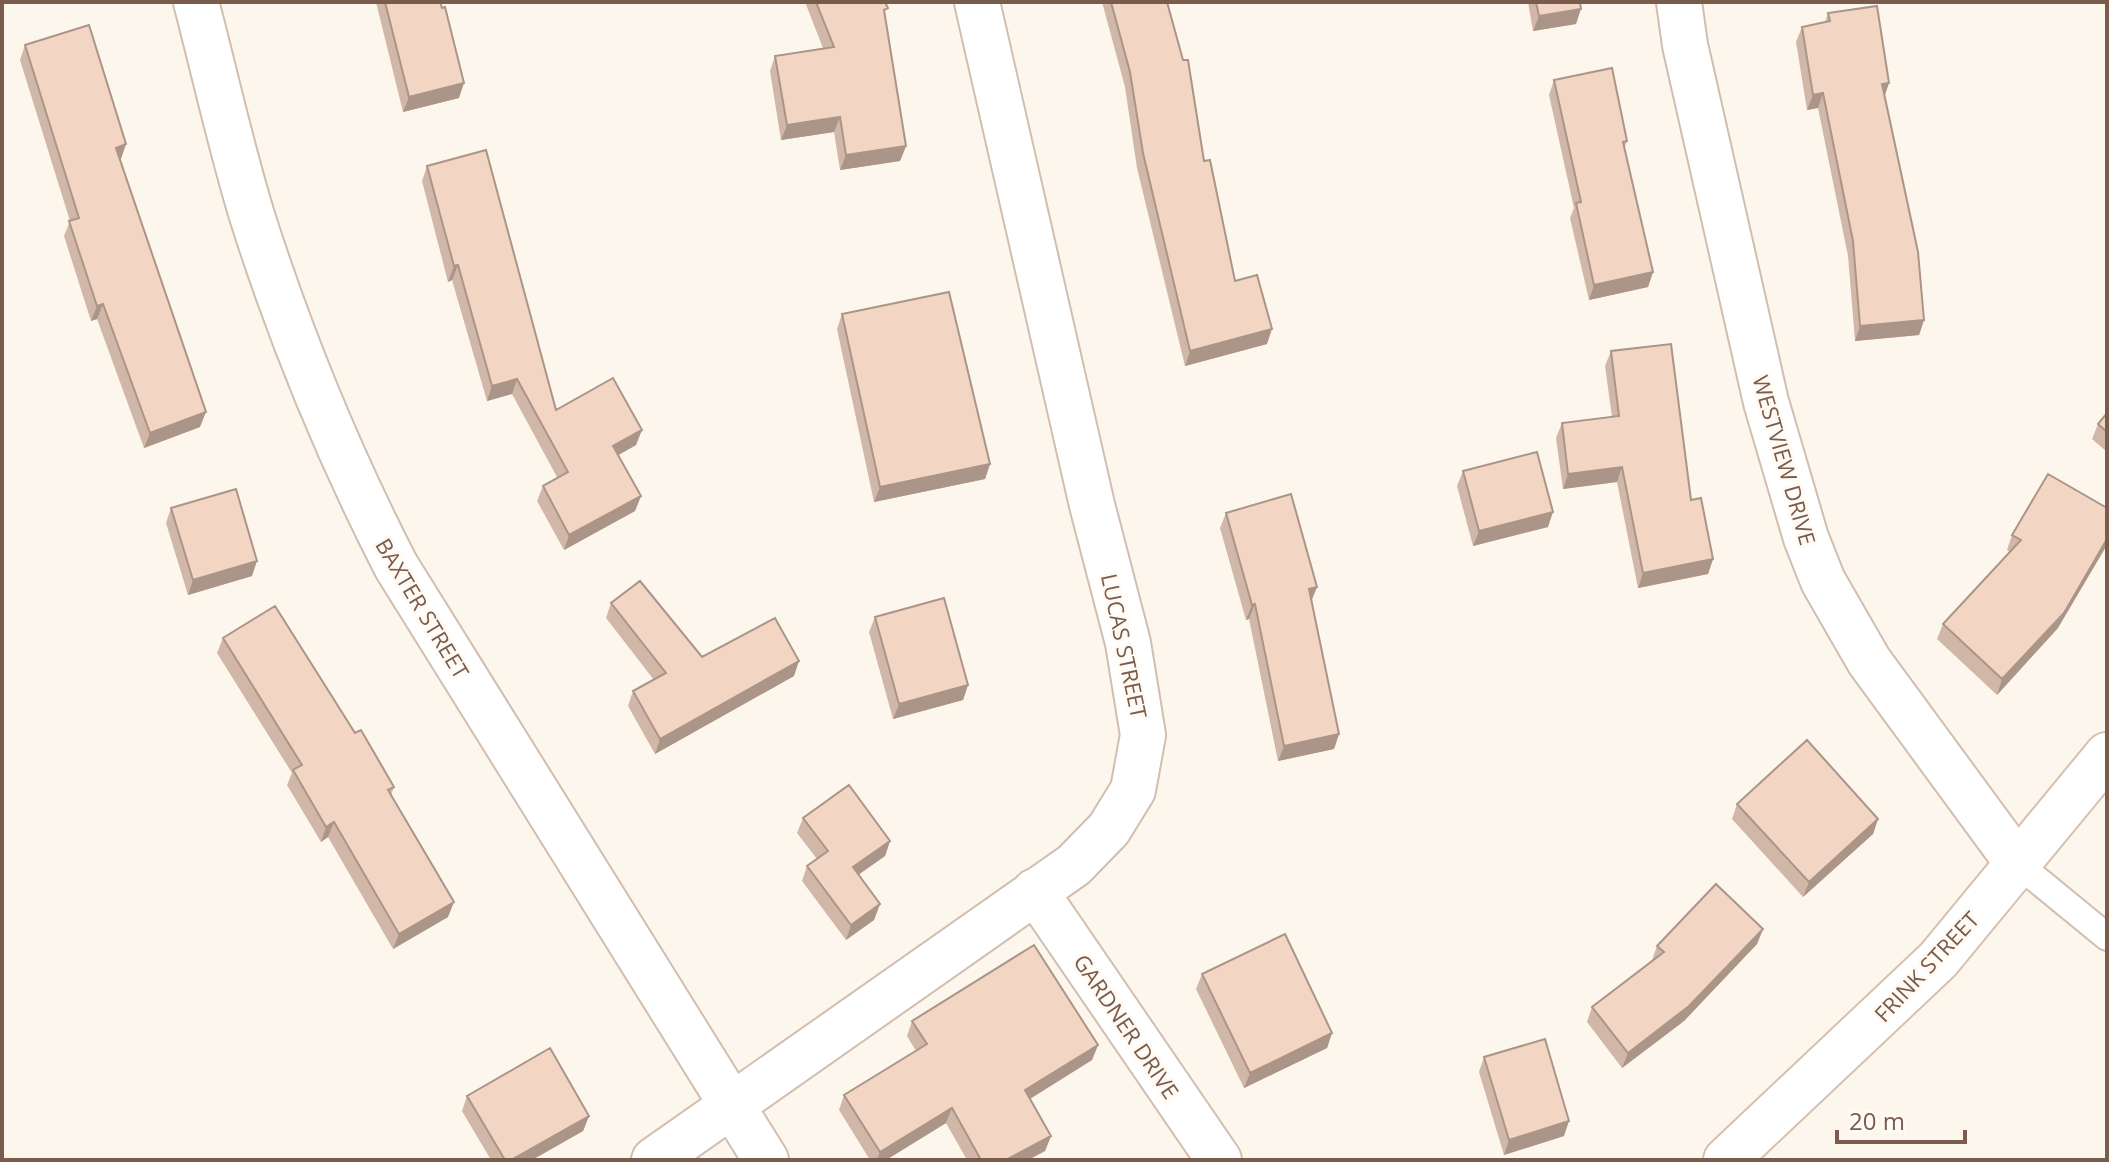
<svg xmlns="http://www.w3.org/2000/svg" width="2109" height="1162" font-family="'Open Sans',sans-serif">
  <rect width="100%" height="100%" fill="#fdf6ec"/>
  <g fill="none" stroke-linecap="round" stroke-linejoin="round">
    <defs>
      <path id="service" d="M2018 864 2107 937"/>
      <path id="minor" d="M196 2C215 74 231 148 253 219 291 338 339 455 396 566L766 1160
        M1679 2 1685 45 1766 402 1806 538 1823 581 1869 661 2018 864
        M1035 891 1219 1160
        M654 1160 1074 865 1109 829 1133 790 1143 735 1128 643 1092 505 977 2"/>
      <path id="secondary" d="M1726 1160 1938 960 2107 755"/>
    </defs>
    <use href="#service" stroke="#d1beb0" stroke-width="30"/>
    <use href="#minor" stroke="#d1beb0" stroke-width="48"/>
    <use href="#secondary" stroke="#d6c0b0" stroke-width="48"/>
    <use href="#service" stroke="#fff" stroke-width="26"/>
    <use href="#minor" stroke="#fff" stroke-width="44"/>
    <use href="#secondary" stroke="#fff" stroke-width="44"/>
  </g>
  <path fill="#d1b7a8" d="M376 2H440L459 98 403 112Z
    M805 2H885V17L906 146 900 161 840 170 834 132 781 140 770 71 775 56 823 48Z
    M1102 2H1167L1204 161 1235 281 1267 344 1185 366 1137 168 1125 87Z
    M1528 2H1580L1576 24 1533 31Z
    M1828 13 1884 96 1924 320 1919 335 1855 341 1848 256 1818 108 1807 110 1796 42 1802 27 1825 22Z
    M25 45 126 144 120 160 200 427 144 448 97 319 91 321 64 236 70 221 20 60Z
    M1554 80 1627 141 1624 149 1653 272 1648 287 1589 300 1570 218 1574 208 1549 95Z
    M427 166 556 410 636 445 618 455 641 496 635 511 564 550 537 501 543 486 557 477 512 394 487 401 452 280 448 282 422 181Z
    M842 314 990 464 985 479 874 502 837 329Z
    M1611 351 1691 500 1713 559 1708 574 1638 588 1617 482 1563 489 1556 438 1562 423 1612 417 1605 366Z
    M2107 413V452L2092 439 2098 424Z
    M1463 471 1548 527 1473 546 1457 486Z
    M2048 474 2058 628 1997 695 1937 639 1943 624 2010 552 2007 550 2012 535Z
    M171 508 252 576 188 595 166 523Z
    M1226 513 1317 587 1311 601 1339 734 1334 749 1278 761 1249 619 1246 620 1220 528Z
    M611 603 702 657 794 676 655 754 628 706 633 691 654 680 606 618Z
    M875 617 968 685 963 700 893 719 869 632Z
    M223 638 355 733 394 787 391 795 448 917 393 949 328 837 321 842 287 785 292 773 217 653Z
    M1737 804 1878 819 1873 834 1803 897 1732 819Z
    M803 818 890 841 885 856 858 875 880 904 874 920 846 940 802 881 807 866 817 859 797 833Z
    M1763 929 1757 944 1684 1021 1622 1068 1587 1022 1592 1007 1652 960 1657 946Z
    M1202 974 1332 1033 1327 1048 1244 1088 1196 989Z
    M912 1021 1098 1045 1092 1060 1030 1099 1051 1136 1045 1151 1028 1160H967L946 1123 886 1160H870L839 1110 844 1095 916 1051 907 1036Z
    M1484 1057 1564 1136 1504 1155 1479 1072Z
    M467 1096 589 1116 583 1131 532 1160H491L462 1111Z"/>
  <path fill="#aa9588" d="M1581 9 1576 24 1533 31 1539 16Z
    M464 83 459 98 403 112 409 97Z
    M1889 83 1884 98 1882 84Z
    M1823 93 1818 108 1807 110 1813 95Z
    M840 117 834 132 781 140 787 125Z
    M126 144 121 159 110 163 116 148Z
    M906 146 900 161 840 170 846 155Z
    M458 265 452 280 448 282 454 266Z
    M1653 272 1648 287 1589 300 1594 285Z
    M103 304 97 319 91 321 97 306Z
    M1924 320 1919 335 1855 341 1860 326Z
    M1272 329 1267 344 1185 366 1190 351Z
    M517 379 512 394 487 401 492 386Z
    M206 412 200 427 144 448 150 433Z
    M642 430 636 445 608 461 613 446Z
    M990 464 985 479 874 502 880 487Z
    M1622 467 1617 482 1563 489 1568 474Z
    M641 496 635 511 564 550 569 535Z
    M1553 512 1548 527 1473 546 1479 531Z
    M2107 539V545L2058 628 1997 695 2002 679Z
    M1713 559 1708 574 1638 588 1643 573Z
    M257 561 252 576 188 595 193 580Z
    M1317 587 1311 602 1309 589Z
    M1255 604 1249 619 1246 620 1252 605Z
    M799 661 794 676 655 754 660 739Z
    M968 685 963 700 893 719 899 704Z
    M1339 734 1334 749 1278 761 1284 746Z
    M1878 819 1873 834 1803 897 1809 882Z
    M334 822 328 837 321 842 326 827Z
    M890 841 885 856 848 882 853 867Z
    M454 902 448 917 393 949 399 934Z
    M880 904 874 920 846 940 851 925Z
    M1763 929 1757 944 1684 1021 1622 1068 1628 1053Z
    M1332 1033 1327 1048 1244 1088 1250 1073Z
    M1098 1045 1092 1060 1020 1105 1025 1090Z
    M952 1108 946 1123 886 1160H877L880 1152Z
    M589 1116 583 1131 532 1160H511Z
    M1569 1121 1564 1136 1504 1155 1509 1140Z
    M1051 1136 1045 1151 1028 1160H1006Z"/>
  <path fill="#f3d5c3" stroke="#aa9588" stroke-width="2" d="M385 2H440L442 8 445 7 464 83 409 97Z
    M816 2H885L888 8 884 10 906 146 846 155 840 117 787 125 775 56 834 47Z
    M1111 2H1167L1183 60H1188L1204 161 1210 160 1235 281 1257 275 1272 329 1190 351 1143 153 1130 72Z
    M1536 2H1580L1581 9 1539 16Z
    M1877 6 1889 83 1882 84 1918 252 1924 320 1860 326 1853 241 1823 93 1813 95 1802 27 1830 21 1828 13Z
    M89 25 126 144 116 148 206 412 150 433 103 304 97 306 69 221 79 218 25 45Z
    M1612 68 1627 141 1623 142 1653 272 1594 285 1576 203 1581 202 1554 80Z
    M486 150 556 410 613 378 642 430 613 446 641 496 569 535 543 486 568 472 517 379 492 386 458 265 454 266 427 166Z
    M949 292 990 464 880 487 842 314Z
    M1671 344 1691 500 1701 498 1713 559 1643 573 1622 467 1568 474 1562 423 1619 416 1611 351Z
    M2107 413V432L2098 424Z
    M1537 452 1553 512 1479 531 1463 471Z
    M2048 474 2107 508V539L2064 613 2002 679 1943 624 2021 540 2012 535Z
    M236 489 257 561 193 580 171 508Z
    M1291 494 1317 587 1309 589 1339 734 1284 746 1255 604 1252 605 1226 513Z
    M640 581 702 657 775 618 799 661 660 739 633 691 666 673 611 603Z
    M944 598 968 685 899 704 875 617Z
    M275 606 355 733 361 730 394 787 388 790 454 902 399 934 334 822 326 827 293 770 302 765 223 638Z
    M1807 740 1878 819 1809 882 1737 804Z
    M849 785 890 841 853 867 880 904 851 925 807 866 828 851 803 818Z
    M1716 884 1763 929 1689 1006 1628 1053 1592 1007 1664 952 1657 946Z
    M1285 934 1332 1033 1250 1073 1202 974Z
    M1034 945 1098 1045 1025 1090 1051 1136 1006 1160H981L952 1108 880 1152 844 1095 927 1044 912 1021Z
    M1545 1039 1569 1121 1509 1140 1484 1057Z
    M550 1048 589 1116 511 1160H505L467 1096Z"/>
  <g text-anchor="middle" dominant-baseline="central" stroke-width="6" stroke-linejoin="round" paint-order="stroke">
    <g font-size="22" fill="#7a5c4d" stroke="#fffaf3">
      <text transform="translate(1785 460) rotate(74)">WESTVIEW DRIVE</text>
      <text transform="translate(423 608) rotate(59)">BAXTER STREET</text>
      <text transform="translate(1125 646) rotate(78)">LUCAS STREET</text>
      <text transform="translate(1926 966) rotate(-47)">FRINK STREET</text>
      <text transform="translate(1127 1026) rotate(56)">GARDNER DRIVE</text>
    </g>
  </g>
  <rect width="2109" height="1162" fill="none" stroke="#7a5c4d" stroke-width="8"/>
  <path d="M1837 1130v12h128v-12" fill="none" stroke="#7a5c4d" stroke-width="4"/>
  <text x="1849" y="1130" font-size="24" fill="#7a5c4d" stroke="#fffaf3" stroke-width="6" paint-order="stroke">20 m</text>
</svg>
